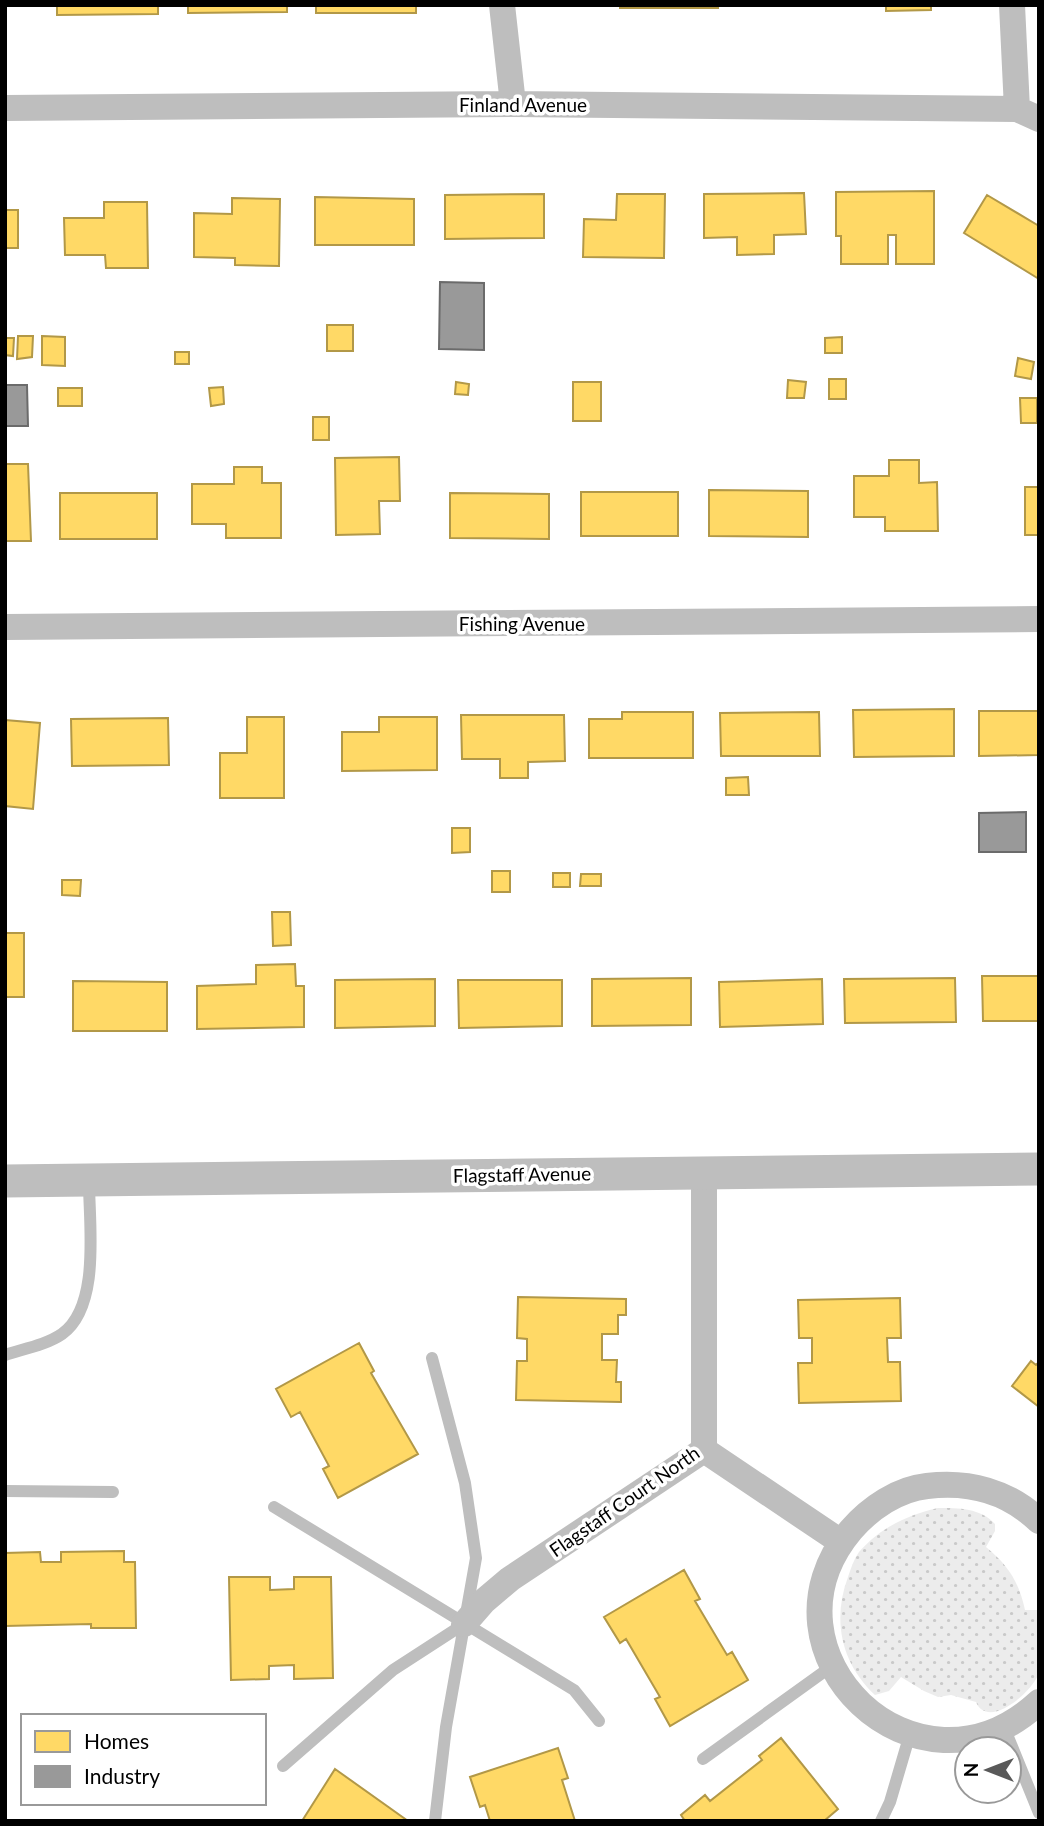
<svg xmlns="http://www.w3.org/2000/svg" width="1044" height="1826" font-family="Lato,sans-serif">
  <defs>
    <pattern id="grass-dots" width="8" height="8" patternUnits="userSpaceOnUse" patternTransform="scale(1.75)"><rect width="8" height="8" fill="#ececec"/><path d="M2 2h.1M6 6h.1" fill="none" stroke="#c9c9c9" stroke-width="1.8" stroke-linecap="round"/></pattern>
  </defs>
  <rect width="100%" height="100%" fill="#fff"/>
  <path fill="url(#grass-dots)" d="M938 1508C958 1508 981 1508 995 1524V1531L986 1547C1008 1565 1019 1582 1025 1610H1039C1039 1624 1042 1664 1038 1675 1031 1693 988 1730 976 1702L951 1695 938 1697 924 1691 901 1677 889 1691 875 1695C841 1663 832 1620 848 1577 851 1568 854 1559 859 1552 880 1528 907 1515 938 1508Z"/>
  <path fill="#ffd966" stroke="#b29847" stroke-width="2" d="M57 5H158V14L57 15Z
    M188 5H287V12L188 13Z
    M316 5H416V13H316Z
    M620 5H718V8H620Z
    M886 5H931V10L886 11Z
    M934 191V264H896V235H888V264H841V236H836V192Z
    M804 193 806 234 774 235V254L737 255V237L704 238V194Z
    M544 194V238L445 239V195Z
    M617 194H665L664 258 583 257 584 219 616 220Z
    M987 195 1039 226V279L964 233Z
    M315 197 414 199V245H315Z
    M232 198 280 199 279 266 235 265V258L194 257V213L232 214Z
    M104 202H147L148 268H106L105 255H65L64 218H104Z
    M5 210H18V248H5Z
    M327 325H353V351H327Z
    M18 336H33L32 357 17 359Z
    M42 336 65 337V366L42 365Z
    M842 337V353H825V338Z
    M5 338H14L13 356 5 355Z
    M175 352H189V364H175Z
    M1018 358 1034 362 1031 379 1015 376Z
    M829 379H846V399H829Z
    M788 380 806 382 804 398H787Z
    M456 382 469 384 468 395 455 394Z
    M573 382H601V421H573Z
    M223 387 224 404 211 406 209 388Z
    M58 388H82V406H58Z
    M1020 398H1037V423H1021Z
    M313 417H329V440H313Z
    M399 457 400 501H379L380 534 336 535 335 458Z
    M889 460H919V483L937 482 938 531H885V517H854V476H889Z
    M5 464H28L31 541H5Z
    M234 467H262V483H281V538H226V524H192V484H234Z
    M1025 487H1039V535H1025Z
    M709 490 808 491V537L709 536Z
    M581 492H678V536H581Z
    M60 493H157V539H60Z
    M450 493 549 494V539L450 538Z
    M954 709V756L854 757 853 710Z
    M979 711H1039V755L979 756Z
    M622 712H693V758H589V719H622Z
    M819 712 820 756H721L720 713Z
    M461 715H564L565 761 528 762V778H500V759H462Z
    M247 717H284V798H220V753H247Z
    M379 717H437V770L342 771V732H379Z
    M168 718 169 765 72 766 71 719Z
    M5 720 40 723 33 809 5 806Z
    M748 777 749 795H726V778Z
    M452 828H470V852L452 853Z
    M492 871H510V892H492Z
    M553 873H570V887H553Z
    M581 874H601V886H580Z
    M62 880H81L80 896 62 895Z
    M272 912H290L291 945 273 946Z
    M5 933H24V997H5Z
    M295 964 296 986H304V1027L197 1029V986L256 984V965Z
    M982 976H1039V1021H983Z
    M691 978V1025L592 1026V979Z
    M955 978 956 1022 845 1023 844 979Z
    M435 979V1026L335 1028V980Z
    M822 979 823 1024 720 1027 719 982Z
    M458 980H562V1026L459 1028Z
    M73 981 167 982V1031H73Z
    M518 1297 626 1299V1315H618V1334H602V1360H617L616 1382H621V1402L516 1400 517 1361H527V1339L517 1338Z
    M900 1298 901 1338H887L888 1362H900L901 1401 799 1403 798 1363H812V1338H799L798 1300Z
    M359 1343 374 1371 371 1373 418 1454 338 1498 323 1469 329 1466 300 1412 291 1417 276 1389Z
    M1031 1361 1036 1365 1039 1362V1407L1012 1386Z
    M124 1551V1562H135L136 1628H91V1624L5 1626V1553L40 1552 41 1562H61V1552Z
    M684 1570 700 1599 695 1601 727 1655 732 1652 748 1680 670 1726 655 1699 660 1697 626 1639 620 1643 604 1617Z
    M229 1577H270V1590L294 1589V1577H331L333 1678 294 1679V1665L269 1666V1679L231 1680Z
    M781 1738 838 1809 824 1821H685L681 1815 705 1795 710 1801 762 1760 759 1756Z
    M558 1748 568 1778 562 1780 575 1821H490L485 1805 480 1807 470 1777Z
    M335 1769 408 1821H302Z"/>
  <path fill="#999" stroke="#6b6b6b" stroke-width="2" d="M440 282 484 283V350L439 349Z
    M5 385H27L28 426H5Z
    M1026 812V852H979V813Z"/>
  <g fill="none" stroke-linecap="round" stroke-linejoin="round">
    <path stroke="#bebebe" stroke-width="12" d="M5 1355C23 1349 46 1345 62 1334 101 1306 89 1224 89 1182
      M432 1358 465 1483 476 1558 446 1727 435 1821
      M5 1491 113 1492
      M274 1507 574 1690 599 1721
      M1004 1727 1039 1813
      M703 1759 832 1666
      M283 1766 393 1670 464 1624
      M881 1821 890 1802 910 1734"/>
    <path stroke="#bebebe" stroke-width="26" d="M502 5 513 104
      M1012 5 1017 109
      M5 108 513 104 1017 109 1039 119
      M5 627 1039 619
      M704 1450 841 1542
      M1039 1521C1008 1491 968 1481 927 1486 898 1489 870 1508 851 1530 749 1652 917 1815 1039 1702
      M464 1624 484 1601 510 1579 704 1450V1171"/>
    <path stroke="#bebebe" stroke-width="33" d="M5 1181 1039 1169"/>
  </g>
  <g text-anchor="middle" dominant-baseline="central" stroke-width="7" stroke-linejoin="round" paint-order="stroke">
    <g font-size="19" fill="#000" stroke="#fff">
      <text x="523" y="104">Finland Avenue</text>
      <text x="522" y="623">Fishing Avenue</text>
      <text transform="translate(522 1174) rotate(-1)">Flagstaff Avenue</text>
      <text transform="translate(624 1501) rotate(-35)">Flagstaff Court North</text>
    </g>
  </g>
  <rect width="1044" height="1826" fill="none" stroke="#000000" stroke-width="14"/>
  <rect x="21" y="1714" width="245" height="91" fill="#ffffff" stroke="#999999" stroke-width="2"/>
  <rect x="35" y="1731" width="35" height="21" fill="#ffd966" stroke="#999999" stroke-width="2"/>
  <text x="84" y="1749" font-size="21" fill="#000000">Homes</text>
  <rect x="35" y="1766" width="35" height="21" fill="#999999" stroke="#999999" stroke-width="2"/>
  <text x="84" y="1784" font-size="21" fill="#000000">Industry</text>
  <g transform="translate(988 1770) rotate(270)"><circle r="33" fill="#ffffff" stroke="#999999" stroke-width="2"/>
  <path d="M0-5L12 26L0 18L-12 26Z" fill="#595959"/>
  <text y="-10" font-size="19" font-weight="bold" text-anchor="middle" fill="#000000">N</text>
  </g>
</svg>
